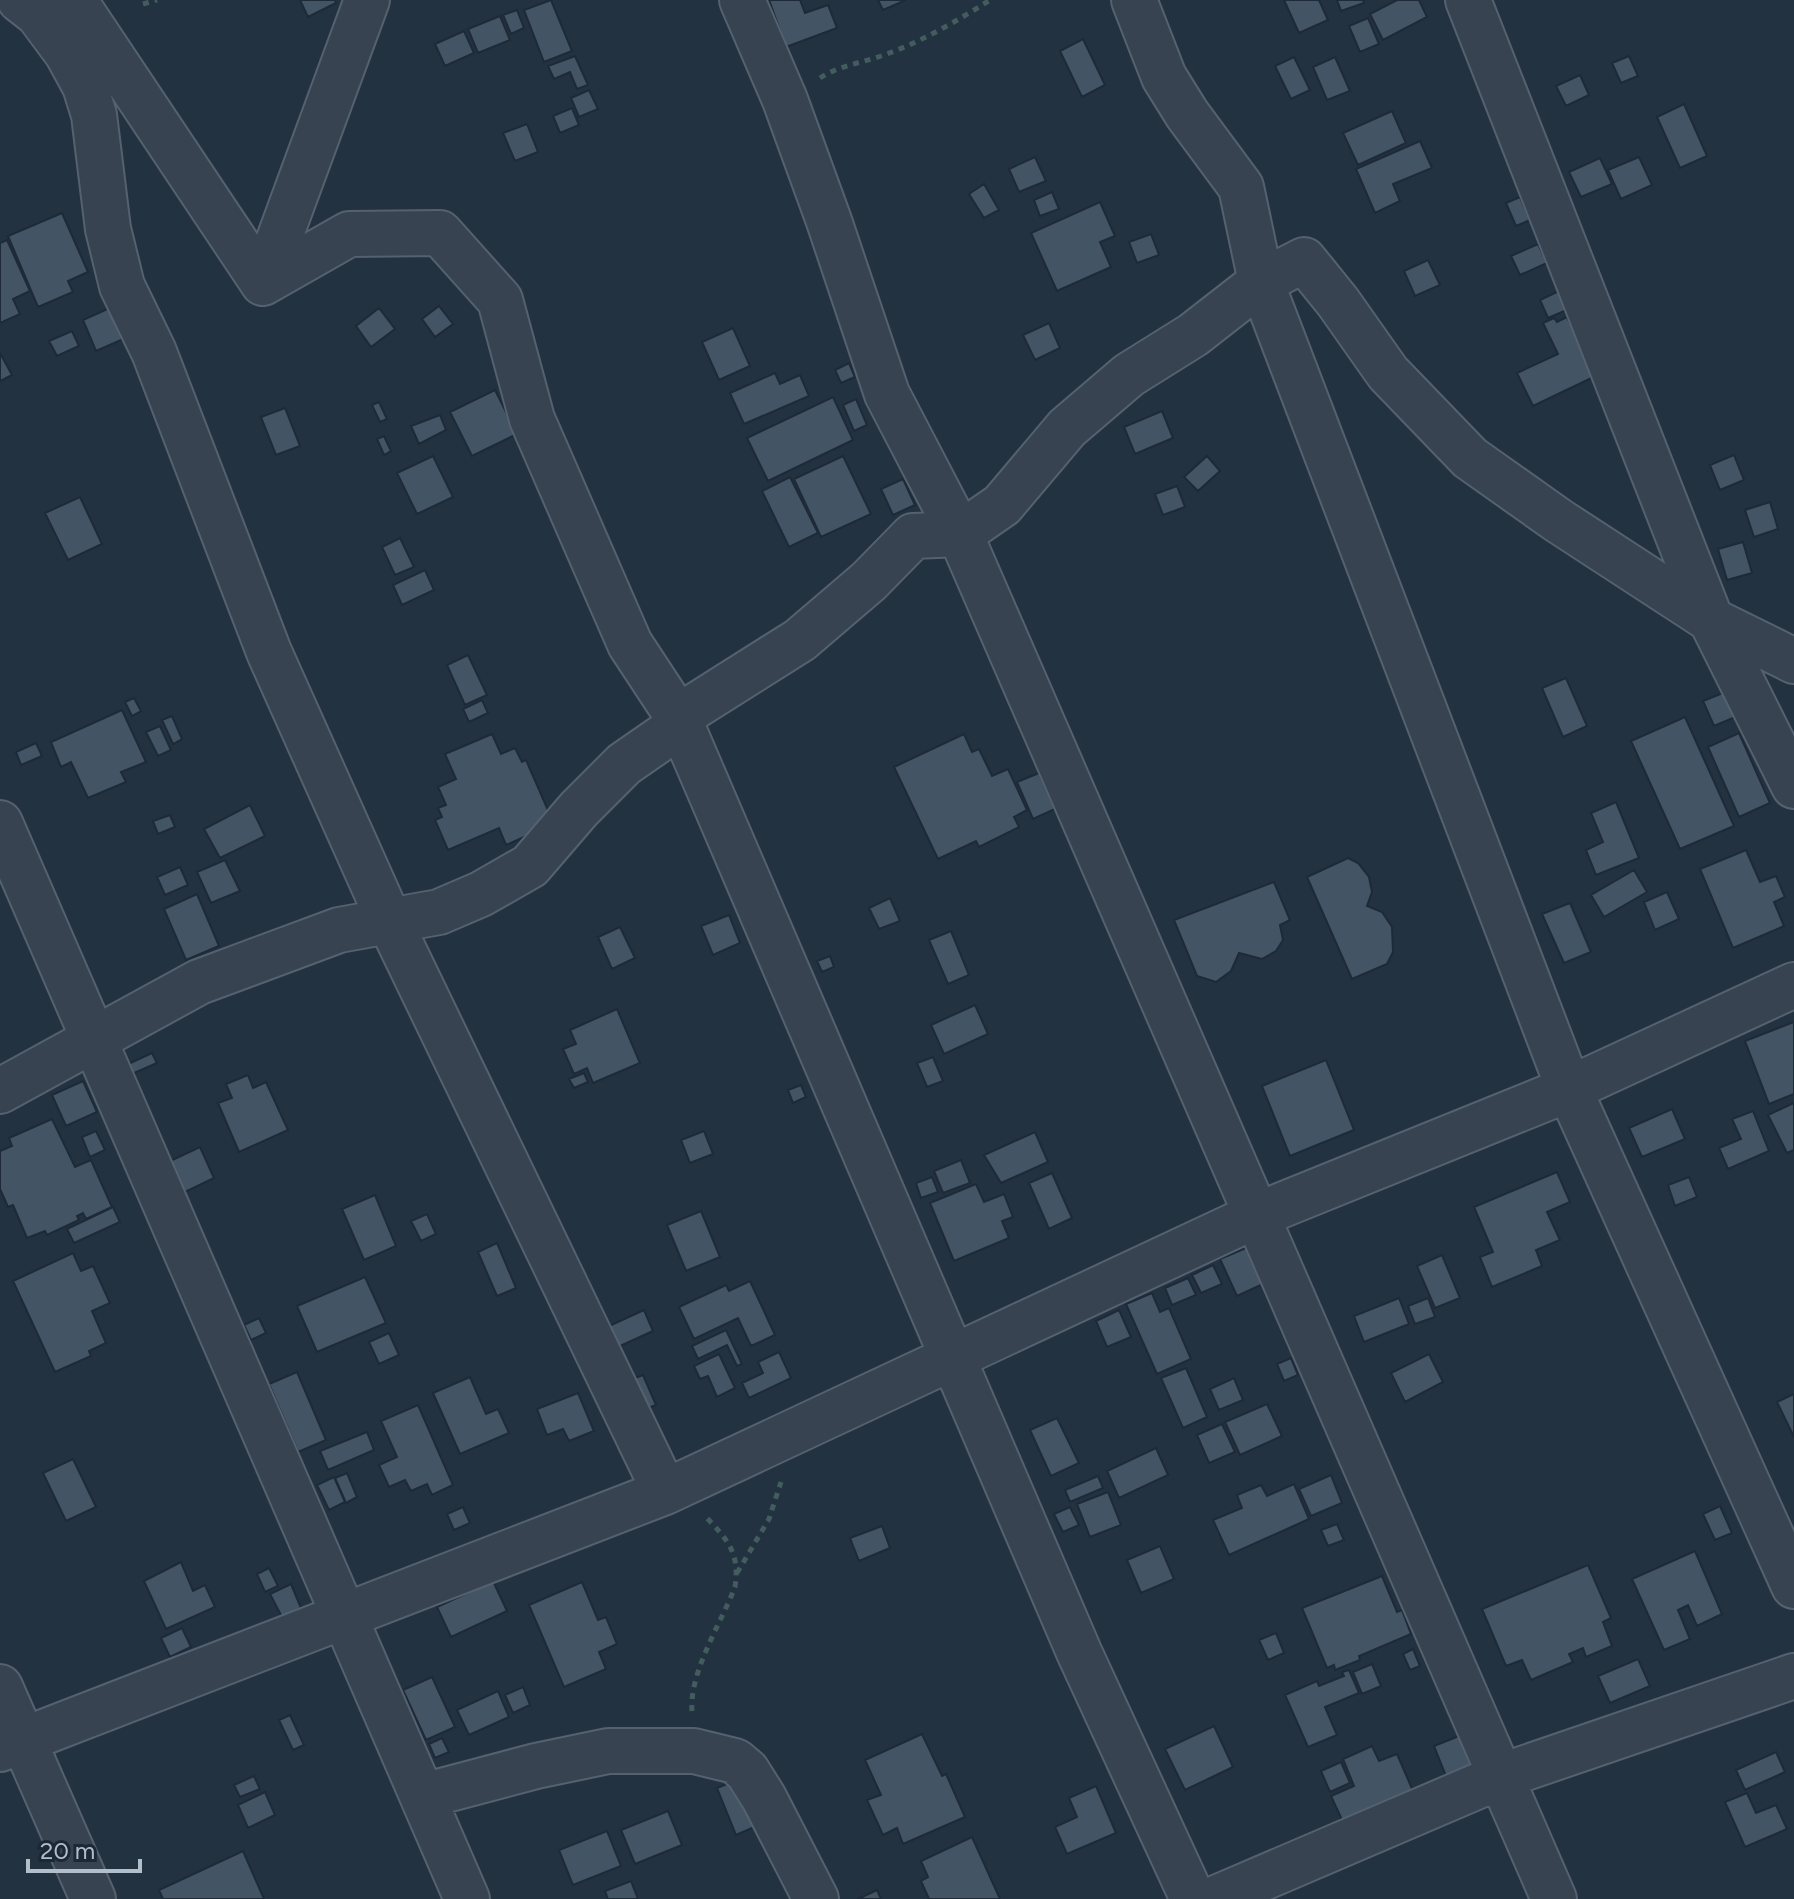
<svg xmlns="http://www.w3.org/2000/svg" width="1794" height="1899" font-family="Figtree,sans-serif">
  <rect width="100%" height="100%" fill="#223241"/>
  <path fill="#435465" stroke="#1e2a37" stroke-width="2" d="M300 0H335L336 3 308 17Z
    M551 0 572 51 544 62 524 10Z
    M769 0H800L805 13 828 5 837 28 786 47Z
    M878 0H906L883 10Z
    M1284 0H1319L1328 20 1299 33Z
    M1337 0H1363L1364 3 1341 11Z
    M1397 0H1419L1427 17 1383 40 1370 14Z
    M517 10 524 28 511 34 503 15Z
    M500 16 510 40 478 53 468 29Z
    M1368 18 1379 44 1360 52 1349 26Z
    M464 31 474 53 445 66 435 44Z
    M1083 39 1105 85 1082 97 1060 51Z
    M575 56 588 85 577 89 570 72 554 79 548 66Z
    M1629 56 1638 76 1621 83 1612 63Z
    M1294 57 1310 90 1291 99 1275 66Z
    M1335 57 1350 91 1327 100 1313 67Z
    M1580 75 1589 95 1566 106 1556 86Z
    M589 90 598 109 579 117 571 98Z
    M1684 104 1707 156 1680 168 1657 117Z
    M572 108 579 125 560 133 553 116Z
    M1392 111 1406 143 1358 165 1343 133Z
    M527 124 538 152 515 161 503 133Z
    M1420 141 1432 168 1393 184 1400 201 1375 213 1356 169Z
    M1035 157 1046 181 1019 192 1009 169Z
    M1639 157 1652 185 1621 199 1608 170Z
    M1600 158 1612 184 1581 197 1569 172Z
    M984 184 999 210 984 218 969 194Z
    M1052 192 1059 209 1040 216 1034 200Z
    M1520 197 1530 220 1516 226 1506 203Z
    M1100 202 1115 236 1100 242 1111 267 1057 291 1031 233Z
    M62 213 88 272 68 281 73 292 38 307 8 236Z
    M1151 234 1159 255 1137 263 1129 242Z
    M7 240 30 291 13 299 20 314 0 323V243Z
    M1538 244 1547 263 1520 275 1511 256Z
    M1428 260 1440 285 1415 296 1404 271Z
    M1561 290 1569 309 1548 318 1540 300Z
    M114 306 128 337 96 351 83 320Z
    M439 306 453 324 435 337 422 319Z
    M379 308 395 329 371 347 356 326Z
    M1567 317 1570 323 1577 320 1602 373 1533 406 1517 373 1558 354 1543 323 1554 318 1557 322Z
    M1049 323 1060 348 1035 360 1023 335Z
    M733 328 750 366 719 380 702 342Z
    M72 331 79 346 57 356 49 341Z
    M0 353 12 375 0 381Z
    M849 363 855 377 841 383 835 370Z
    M775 373 780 384 800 375 809 396 744 424 730 393Z
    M495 390 517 434 472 456 450 412Z
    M833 397 853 440 768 481 747 438Z
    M856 399 867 425 854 431 843 405Z
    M379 402 387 419 380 422 372 405Z
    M285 408 300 446 276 455 261 417Z
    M1162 411 1173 438 1135 454 1124 427Z
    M440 415 446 430 419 444 411 426Z
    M384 436 391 451 384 455 377 439Z
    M1734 455 1744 480 1720 490 1710 465Z
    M433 456 453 497 417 514 397 473Z
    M843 456 871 514 821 537 794 479Z
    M1207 456 1220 471 1198 491 1184 477Z
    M790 477 818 533 789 547 762 491Z
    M903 479 915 505 893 515 881 489Z
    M1177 486 1185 507 1163 515 1155 494Z
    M80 497 102 544 68 560 45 513Z
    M1770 502 1778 529 1754 537 1745 510Z
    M400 538 414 567 395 575 382 547Z
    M1743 542 1752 573 1727 580 1718 549Z
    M425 570 434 590 402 605 393 585Z
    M468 655 487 695 465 705 447 665Z
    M1566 678 1587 726 1563 737 1542 688Z
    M1730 690 1740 715 1714 726 1703 701Z
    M134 698 141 711 132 716 125 702Z
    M482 700 488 713 469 722 463 709Z
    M122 710 146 762 121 772 126 782 88 798 71 762 61 767 51 742Z
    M172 716 182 739 173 744 162 720Z
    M1685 717 1734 826 1680 849 1631 741Z
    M160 726 171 750 158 756 146 732Z
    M1739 733 1770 803 1739 817 1708 747Z
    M492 734 501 754 515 748 522 762 526 760 554 824 506 845 499 828 448 850 435 820 442 817 438 808 446 805 438 787 456 779 445 754Z
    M964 734 972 752 979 749 992 776 1008 769 1027 810 1014 817 1019 827 979 847 976 841 938 859 894 767Z
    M36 743 42 756 21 765 16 752Z
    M1039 773 1055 809 1033 819 1017 782Z
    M1616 802 1639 858 1596 875 1586 850 1603 842 1591 813Z
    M250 805 265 836 220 858 204 829Z
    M170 815 175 827 158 834 153 821Z
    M1746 850 1760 882 1776 876 1785 897 1774 902 1784 926 1733 948 1700 869Z
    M1348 858 1358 863 1369 877 1372 892 1367 906 1382 912 1392 927 1393 952 1387 964 1352 979 1307 877Z
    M225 860 240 891 211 903 197 872Z
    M180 867 188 885 165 895 157 877Z
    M1634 870 1647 892 1604 917 1591 895Z
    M1274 882 1290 920 1280 925 1283 940 1276 951 1262 959 1239 953 1231 971 1216 982 1197 976 1174 920Z
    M1667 892 1679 919 1655 930 1644 902Z
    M197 894 219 946 186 960 164 909Z
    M890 898 900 921 879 929 869 908Z
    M1570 903 1591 952 1564 963 1542 914Z
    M729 915 740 943 713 955 701 926Z
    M620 927 635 958 612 969 598 937Z
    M951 931 969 975 948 984 929 940Z
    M830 956 834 967 822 972 817 961Z
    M975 1005 988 1034 944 1054 931 1025Z
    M617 1009 640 1063 593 1083 587 1068 574 1074 563 1049 576 1044 570 1030Z
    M1794 1022V1094L1769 1104 1745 1041Z
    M152 1053 157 1063 132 1074 126 1065Z
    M933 1057 943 1081 927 1087 917 1063Z
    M1326 1060 1354 1130 1290 1156 1262 1086Z
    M584 1073 588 1082 574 1088 569 1079Z
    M248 1075 253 1088 266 1082 288 1130 239 1152 218 1103 232 1098 226 1084Z
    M83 1081 97 1112 66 1126 52 1095Z
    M801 1085 806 1097 793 1103 788 1090Z
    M1794 1103V1150L1787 1153 1768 1115Z
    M1672 1109 1685 1139 1642 1157 1629 1128Z
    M1753 1111 1769 1151 1728 1169 1719 1148 1741 1139 1732 1119Z
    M52 1119 75 1167 91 1160 112 1207 86 1219 83 1213 77 1216 79 1220 47 1235 45 1231 27 1238 13 1205 8 1207 0 1189V1151L12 1146 9 1138Z
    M96 1131 105 1150 90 1157 82 1137Z
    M704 1131 713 1154 690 1163 681 1140Z
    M1035 1132 1048 1162 1001 1183 984 1155Z
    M200 1147 214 1178 183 1193 168 1162Z
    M961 1160 970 1183 943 1193 934 1171Z
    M1557 1172 1570 1202 1547 1212 1560 1240 1536 1250 1542 1266 1492 1287 1480 1257 1493 1252 1474 1207Z
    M1052 1173 1072 1218 1049 1229 1029 1183Z
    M932 1177 938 1192 921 1198 916 1183Z
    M1689 1177 1697 1197 1675 1206 1668 1185Z
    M976 1184 984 1202 1004 1194 1013 1217 1002 1221 1009 1238 954 1261 930 1203Z
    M375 1195 396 1246 364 1260 342 1209Z
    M113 1207 120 1222 74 1243 67 1229Z
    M701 1211 720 1257 686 1271 667 1225Z
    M427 1214 436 1234 421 1241 411 1221Z
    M497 1243 516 1288 497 1296 478 1252Z
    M1246 1248 1263 1284 1237 1296 1220 1259Z
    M73 1253 81 1271 93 1266 110 1303 92 1311 106 1343 89 1351 91 1356 55 1372 13 1281Z
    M1442 1255 1460 1298 1435 1308 1417 1266Z
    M1213 1265 1222 1284 1201 1293 1192 1275Z
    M365 1277 386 1323 317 1352 297 1306Z
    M1188 1278 1196 1295 1172 1305 1165 1288Z
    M750 1281 775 1335 751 1346 738 1318 694 1339 679 1307 726 1285 729 1291Z
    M1152 1293 1160 1312 1169 1308 1191 1359 1157 1374 1126 1304Z
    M1399 1298 1409 1324 1364 1342 1354 1316Z
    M1428 1298 1435 1317 1415 1324 1408 1306Z
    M644 1310 653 1331 618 1347 609 1326Z
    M1119 1310 1131 1337 1107 1347 1096 1321Z
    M259 1318 266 1333 251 1340 244 1325Z
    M726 1330 742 1364 737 1366 727 1345 698 1359 692 1346Z
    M389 1333 399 1355 379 1364 369 1342Z
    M779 1352 791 1378 749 1398 742 1383 763 1373 758 1362Z
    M719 1354 735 1388 717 1397 708 1376 700 1379 694 1366Z
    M1429 1354 1443 1382 1405 1402 1391 1373Z
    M1291 1358 1298 1375 1284 1381 1277 1364Z
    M1186 1368 1207 1417 1183 1428 1161 1378Z
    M297 1372 326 1440 298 1452 269 1384Z
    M643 1375 656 1405 643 1410 630 1380Z
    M470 1377 486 1414 498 1409 509 1433 460 1454 433 1393Z
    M1234 1378 1243 1400 1219 1410 1210 1389Z
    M578 1393 594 1431 569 1441 563 1429 547 1435 537 1409Z
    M1794 1394V1437L1777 1402Z
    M1267 1404 1282 1436 1240 1455 1225 1422Z
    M418 1405 453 1485 432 1495 427 1484 411 1491 405 1480 389 1487 379 1465 397 1457 381 1421Z
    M1057 1418 1079 1463 1051 1476 1030 1430Z
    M1222 1424 1235 1452 1209 1463 1197 1435Z
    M367 1432 374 1450 328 1470 320 1451Z
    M1156 1448 1168 1475 1119 1498 1107 1471Z
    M73 1459 96 1507 66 1521 43 1473Z
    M347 1473 357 1497 346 1503 335 1478Z
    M1331 1475 1342 1503 1311 1516 1299 1489Z
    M1098 1476 1103 1488 1070 1502 1065 1490Z
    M334 1477 345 1502 329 1510 317 1485Z
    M1294 1484 1309 1519 1229 1555 1213 1520 1242 1508 1237 1495 1261 1485 1267 1496Z
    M1108 1492 1121 1525 1090 1537 1077 1504Z
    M1720 1506 1732 1533 1715 1540 1703 1514Z
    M463 1507 470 1523 454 1530 447 1514Z
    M1070 1507 1079 1525 1063 1532 1054 1514Z
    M1337 1524 1344 1540 1328 1546 1321 1530Z
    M882 1526 890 1548 859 1561 850 1538Z
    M1160 1546 1174 1579 1141 1593 1127 1560Z
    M1695 1551 1722 1614 1697 1626 1688 1605 1678 1610 1690 1639 1664 1650 1632 1579Z
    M181 1562 193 1591 205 1585 215 1607 166 1629 144 1581Z
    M1588 1565 1611 1618 1603 1622 1612 1646 1586 1657 1583 1648 1569 1654 1573 1662 1531 1680 1522 1660 1506 1666 1482 1609Z
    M269 1568 278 1586 265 1592 257 1574Z
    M1382 1576 1397 1612 1402 1610 1411 1634 1359 1656 1360 1660 1335 1670 1334 1665 1327 1668 1302 1608Z
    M493 1581 507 1611 451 1637 437 1607Z
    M582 1582 598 1620 606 1617 617 1644 599 1652 606 1669 564 1687 529 1605Z
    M291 1584 301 1608 282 1617 270 1594Z
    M182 1628 191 1647 170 1657 161 1638Z
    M1276 1633 1284 1653 1268 1660 1259 1640Z
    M1413 1649 1420 1666 1410 1670 1403 1654Z
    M1638 1659 1650 1686 1610 1703 1598 1676Z
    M1372 1664 1381 1686 1362 1694 1353 1672Z
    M1349 1670 1359 1693 1325 1707 1337 1735 1308 1747 1285 1695 1317 1681 1319 1686 1344 1676 1342 1672Z
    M432 1677 455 1727 426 1740 403 1690Z
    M523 1687 530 1705 513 1713 505 1695Z
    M498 1691 509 1717 469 1735 457 1710Z
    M290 1715 304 1745 293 1750 279 1720Z
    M1214 1726 1233 1767 1185 1790 1165 1749Z
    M922 1734 942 1776 946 1774 965 1817 903 1844 897 1828 883 1835 867 1800 881 1795 865 1760Z
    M1459 1736 1471 1765 1446 1776 1434 1746Z
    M442 1738 449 1752 435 1758 429 1744Z
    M1372 1746 1379 1761 1397 1754 1413 1791 1343 1822 1331 1796 1354 1786 1343 1759Z
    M1776 1752 1785 1772 1745 1790 1736 1770Z
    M1341 1762 1350 1783 1330 1792 1321 1771Z
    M254 1776 260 1789 240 1797 234 1785Z
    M739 1779 759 1825 736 1835 717 1788Z
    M1096 1786 1116 1833 1067 1854 1055 1827 1077 1817 1069 1798Z
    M265 1792 275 1815 248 1828 238 1805Z
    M1747 1793 1756 1813 1776 1805 1787 1829 1745 1847 1725 1802Z
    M668 1811 682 1845 635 1864 621 1830Z
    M607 1831 621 1866 573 1885 559 1850Z
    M972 1837 1000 1899H929L921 1881 928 1877 921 1861Z
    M243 1851 264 1899H163L159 1890Z
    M631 1881 638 1899H608L605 1891Z
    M877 1890 881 1899H858Z"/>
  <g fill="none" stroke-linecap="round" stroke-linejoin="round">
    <defs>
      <path id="minor" d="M20 0 38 14 67 53 85 86 94 115 108 229 122 286 154 352 269 652 389 920 665 1492
        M74 0 263 283 367 0
        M742 0 785 100 829 221 887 394 960 534 1554 1899
        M1134 0 1164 77 1187 114 1241 187 1261 282 1569 1089 1794 1586
        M1468 0 1711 620 1794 786
        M263 283 349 234 440 233 500 300 532 419 630 644 678 717 1079 1652 1193 1899
        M0 823 467 1899
        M0 1091 199 982 339 930 439 912 481 894 530 866 579 809 624 764 676 728 678 717 800 640 869 581 913 536 960 534 1002 505 1067 428 1129 375 1193 335 1261 282 1304 260 1338 302 1388 373 1470 458 1559 521 1711 620 1794 661
        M0 1687 93 1899
        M0 1749 665 1492 1255 1216 1569 1089 1794 985
        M423 1796 536 1766 608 1751H694L735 1761 747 1771 764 1798 816 1899
        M1214 1899 1499 1777 1794 1676"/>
    </defs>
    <use href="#minor" stroke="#55616e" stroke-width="48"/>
    <path stroke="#435d5e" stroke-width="5" stroke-dasharray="6 6" stroke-linecap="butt" d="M143 4 157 0
      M820 78C840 65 862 63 884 55 921 42 957 21 990 0
      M737 1573 769 1519 781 1482
      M692 1711C689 1673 721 1623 735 1587 740 1553 728 1540 705 1516"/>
    <use href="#minor" stroke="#374350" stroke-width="44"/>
  </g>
  <path d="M28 1859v12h112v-12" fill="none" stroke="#b3becb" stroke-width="4"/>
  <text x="40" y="1859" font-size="24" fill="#b3becb" stroke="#1c2835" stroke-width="6" paint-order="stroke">20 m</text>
</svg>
